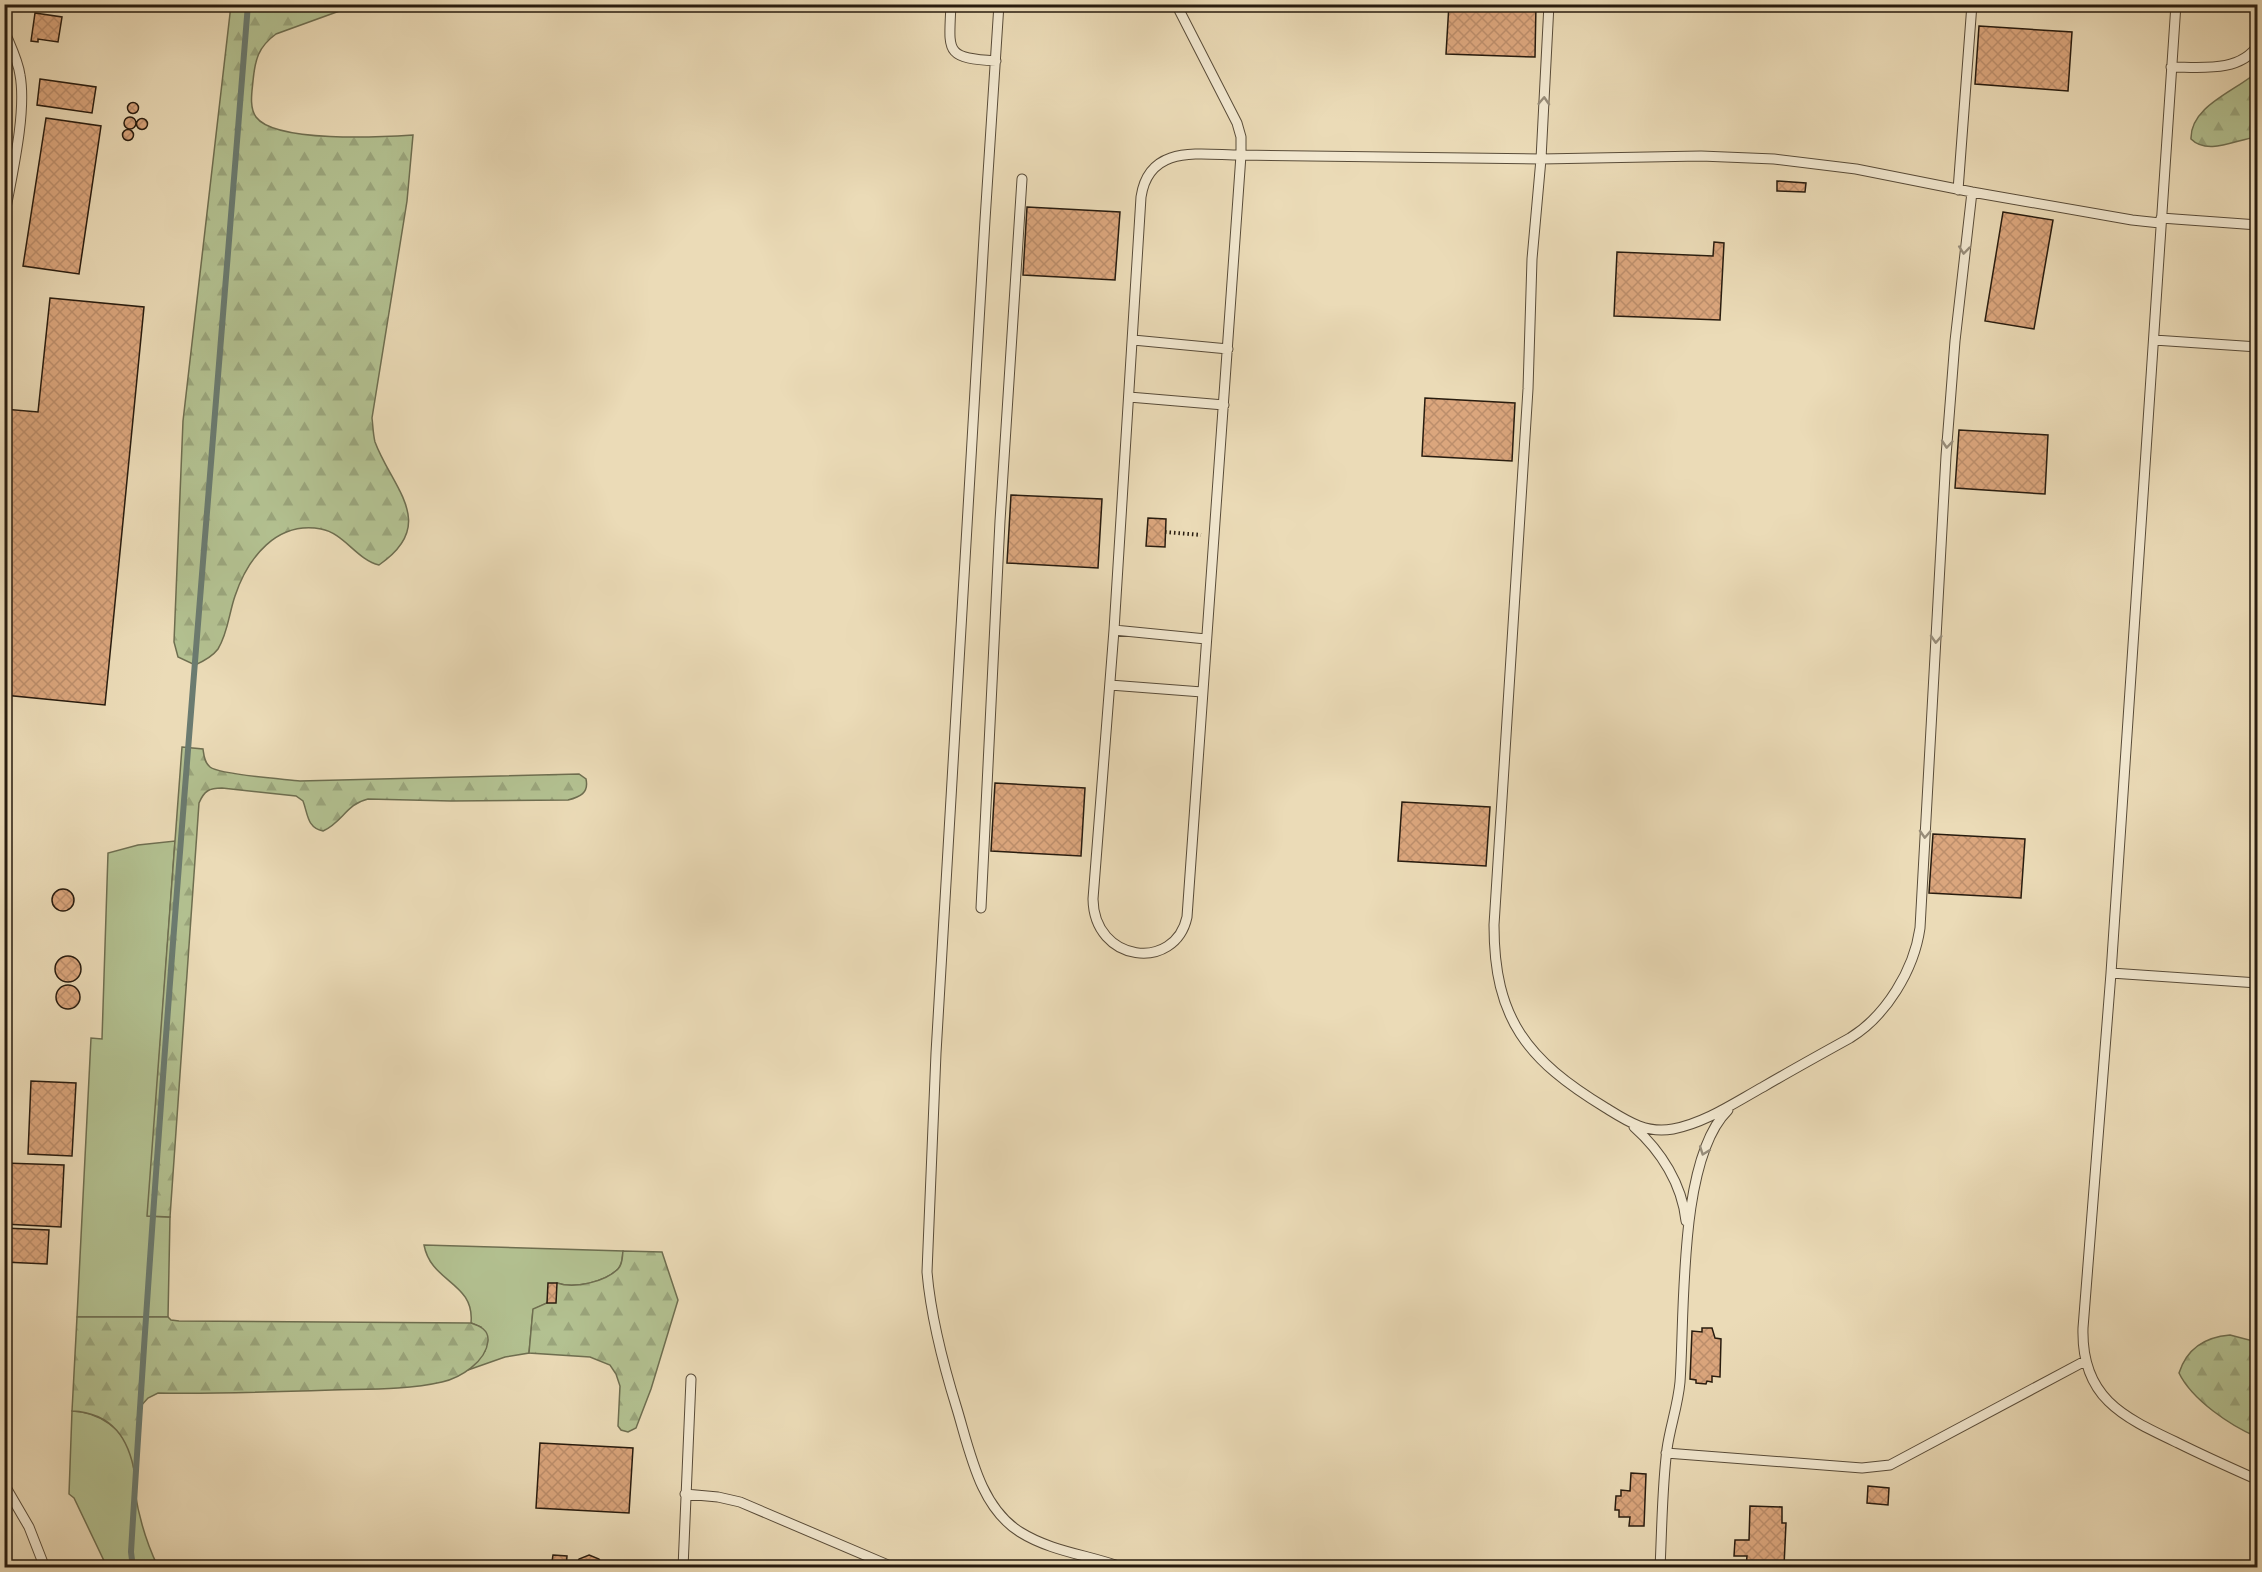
<svg xmlns="http://www.w3.org/2000/svg" width="2262" height="1572" font-family="'IM FELL Double Pica',serif">
  <defs>
    <pattern id="forest-firs" width="22" height="20" patternUnits="userSpaceOnUse" patternTransform="scale(1.5)"><rect width="22" height="20" fill="#b3c191"/><path d="M5 1l3.5 6h-7zM16 11l3.5 6h-7z" fill="#9aa57c"/></pattern>
    <pattern id="building-cross-hatch" width="8" height="8" patternUnits="userSpaceOnUse" patternTransform="scale(1.5)"><rect width="8" height="8" fill="#dba67d"/><path d="M0 0l8 8M0 8l8-8" fill="none" stroke="#bc8e6b"/></pattern>
  </defs>
  <rect width="100%" height="100%" fill="#ebdbb7"/>
  <filter id="stains"><feTurbulence type="fractalNoise" baseFrequency=".00333" numOctaves="4"/><feColorMatrix values="0 0 0 0 .2 0 0 0 0 .09 0 0 0 0 .02 0 0 0 .5 -.17"/></filter>
  <radialGradient id="worn" r=".72"><stop offset=".6" stop-color="#630" stop-opacity="0"/><stop offset="1" stop-color="#630" stop-opacity=".3"/></radialGradient>
  <path fill="#b3c191" stroke="#6e6e50" stroke-width="1.5" d="M175 841 148 1216 170 1217 168 1317H77L91 1038 102 1039 108 853 138 845Z
    M424 1245 623 1251C622 1258 623 1264 618 1269 605 1282 574 1289 557 1283L547 1303 533 1310 529 1353 505 1357 468 1370 485 1351 481 1327 471 1323C475 1282 431 1283 424 1245Z
    M72 1411C99 1412 124 1429 132 1455 135 1468 133 1480 135 1492 139 1518 147 1544 158 1567H107L74 1498 69 1494Z"/>
  <path fill="url(#forest-firs)" stroke="#6e6e50" stroke-width="1.5" d="M231 5H356L276 34C258 47 255 60 253 81 252 92 249 107 256 117 275 143 382 137 413 135L407 201 372 418C373 426 373 434 375 442 392 488 439 524 379 565 357 560 344 533 321 529 277 521 248 557 235 596 229 613 228 633 218 649 212 657 204 661 195 665L178 657 174 642 183 421Z
    M2257 72V137C2237 139 2208 156 2191 139 2190 106 2236 91 2257 72Z
    M182 747 203 749C204 755 204 762 210 767 220 775 284 779 300 781L579 774 586 779C589 793 580 797 568 800L451 801 368 799C346 804 343 822 323 831 307 828 308 814 303 801L296 796 222 788C209 788 204 791 199 803L170 1217 147 1216Z
    M623 1251 662 1252 678 1300 651 1389 636 1428 628 1432 621 1430 618 1426 620 1386 616 1374 610 1365 590 1357 529 1353 533 1309 547 1303 557 1283C574 1289 605 1282 618 1269 623 1264 622 1258 623 1251Z
    M77 1317H168L171 1320 179 1321 471 1323C480 1326 489 1330 488 1341 486 1362 460 1378 442 1382 407 1390 369 1389 332 1390 274 1392 216 1394 158 1393L148 1398 139 1408 135 1475C129 1439 113 1413 72 1411Z
    M2230 1335 2257 1342V1437C2231 1426 2192 1400 2179 1373 2187 1348 2205 1337 2230 1335Z"/>
  <g fill="none" stroke-linecap="round" stroke-linejoin="round">
    <path stroke="#6b7b70" stroke-width="6" d="M133 1568 131 1552C162 1036 207 520 248 4"/>
  </g>
  <path fill="url(#building-cross-hatch)" stroke="#281c0f" stroke-width="1.5" d="M1449 4H1536L1535 57 1446 54Z
    M35 13 62 17 58 42 38 39V42L31 41Z
    M1979 26 2072 32 2068 91 1975 84Z
    M40 79 96 87 92 113 37 105Z
    M127.5 108a5.5 5.5 0 1 1 11 0a5.5 5.5 0 1 1-11 0Z
    M124 123a6 6 0 1 1 12 0a6 6 0 1 1-12 0Z
    M46 118 101 126 79 274 23 266Z
    M136.5 124a5.5 5.5 0 1 1 11 0a5.5 5.5 0 1 1-11 0Z
    M122.5 135a5.5 5.5 0 1 1 11 0a5.5 5.5 0 1 1-11 0Z
    M1777 181 1806 183 1805 192 1777 191Z
    M1027 207 1120 212 1115 280 1023 275Z
    M2003 212 2053 220 2034 329 1985 321Z
    M1714 242 1724 243 1720 320 1614 316 1617 252 1713 256Z
    M50 298 144 307 105 705 4 695V409L38 412Z
    M1425 398 1515 403 1512 461 1422 456Z
    M1959 430 2048 435 2045 494 1955 488Z
    M1011 495 1102 499 1098 568 1007 563Z
    M1148 518 1166 519 1165 547 1146 546Z
    M995 783 1085 788 1081 856 991 851Z
    M1402 802 1490 807 1486 866 1398 861Z
    M1933 834 2025 839 2021 898 1929 893Z
    M52 900a11 11 0 1 1 22 0a11 11 0 1 1-22 0Z
    M55 969a13 13 0 1 1 26 0a13 13 0 1 1-26 0Z
    M56 997a12 12 0 1 1 24 0a12 12 0 1 1-24 0Z
    M31 1081 76 1083 72 1156 28 1154Z
    M4 1163 64 1165 61 1227 4 1224Z
    M4 1228 49 1230 47 1264 4 1262Z
    M548 1283H557L556 1303H547Z
    M1702 1328H1712L1715 1338 1721 1339 1720 1377 1712 1376V1382L1707 1381 1706 1384 1696 1383V1380L1690 1379 1692 1331 1702 1332Z
    M540 1443 633 1448 629 1513 536 1508Z
    M1631 1473 1646 1474 1644 1526H1629L1630 1517H1619V1510H1615L1616 1496H1621V1490L1630 1491Z
    M1868 1486 1889 1488 1888 1505 1867 1503Z
    M1750 1506 1782 1507V1523H1786L1784 1566 1746 1568 1747 1556H1734L1735 1540H1749Z
    M553 1555 567 1556 566 1568H551Z
    M589 1555 599 1559 605 1568H574L579 1559Z"/>
  <g fill="none" stroke-linecap="round" stroke-linejoin="round">
    <defs>
      <path id="service" d="M951 4C949 52 944 58 996 61
        M999 4 985 220 936 1053 927 1272C931 1319 943 1364 957 1409 970 1452 980 1507 1020 1532 1052 1552 1090 1555 1124 1568
        M1176 4 1237 123 1241 137V155L1187 917C1175 972 1094 963 1093 899L1114 630 1141 197C1149 143 1201 155 1241 155L1541 159 1701 156 1774 159 1856 169 1972 192 2132 220 2160 223
        M1549 4 1541 159 1532 259 1528 389 1494 925C1494 1019 1527 1060 1606 1108 1627 1121 1646 1134 1673 1129 1705 1123 1734 1103 1763 1087 1792 1070 1821 1054 1850 1038 1886 1016 1914 970 1920 928L1946 456 1955 341 1972 192
        M2176 4 2111 973 2083 1328C2081 1398 2123 1417 2178 1443 2204 1456 2231 1468 2258 1480
        M4 30C10 45 18 60 20 75 27 113 11 179 4 219
        M2171 67C2200 67 2240 73 2258 45
        M1958 190 1972 4
        M2161 218 2258 225
        M1133 340 1228 349
        M2154 340 2258 347
        M1129 397 1224 405
        M1114 630 1206 639
        M1110 685 1202 692
        M981 908 1000 521 1022 179
        M2111 973 2258 983
        M1634 1127C1661 1151 1682 1184 1686 1221
        M1666 1453 1862 1468 1890 1465 2085 1361
        M4 1484 29 1527 45 1568
        M685 1494 718 1497 740 1502 895 1568
        M683 1565 707 1568
        M683 1568 691 1379
        M1660 1568C1662 1528 1662 1488 1667 1449 1670 1427 1678 1405 1680 1382 1685 1313 1678 1159 1728 1110"/>
    </defs>
    <use href="#service" stroke="#594c39" stroke-width="11"/>
    <path stroke="#281c0f" stroke-width="4" stroke-dasharray="1.5 3" stroke-linecap="butt" d="M1165 532 1201 535
      M4 1562 8 1568"/>
    <use href="#service" stroke="#f2e8d0" stroke-width="9"/>
  </g>
  <defs><path id="oneway-chevron" d="M-2-3.5L2.5 0L-2 3.5" fill="none" stroke-width="1.6" stroke-linecap="round" stroke-linejoin="round" transform="scale(1.5)"/></defs>
  <g stroke="#978c79">
    <use href="#oneway-chevron" transform="translate(1544 101) rotate(-87)"/>
    <use href="#oneway-chevron" transform="translate(1964 250) rotate(96)"/>
    <use href="#oneway-chevron" transform="translate(1947 444) rotate(95)"/>
    <use href="#oneway-chevron" transform="translate(1936 639) rotate(93)"/>
    <use href="#oneway-chevron" transform="translate(1925 834) rotate(93)"/>
    <use href="#oneway-chevron" transform="translate(1704 1151) rotate(110)"/>
  </g>
  <rect width="2262" height="1572" fill="none" stroke="#ebdbb7" stroke-width="24"/>
  <rect x="6" y="6" width="2250" height="1560" fill="none" stroke="#281c0f" stroke-width="3"/>
  <rect x="12" y="12" width="2238" height="1548" fill="none" stroke="#281c0f" stroke-width="1.5"/>
  <rect width="100%" height="100%" filter="url(#stains)"/>
  <rect width="100%" height="100%" fill="url(#worn)"/>
</svg>
